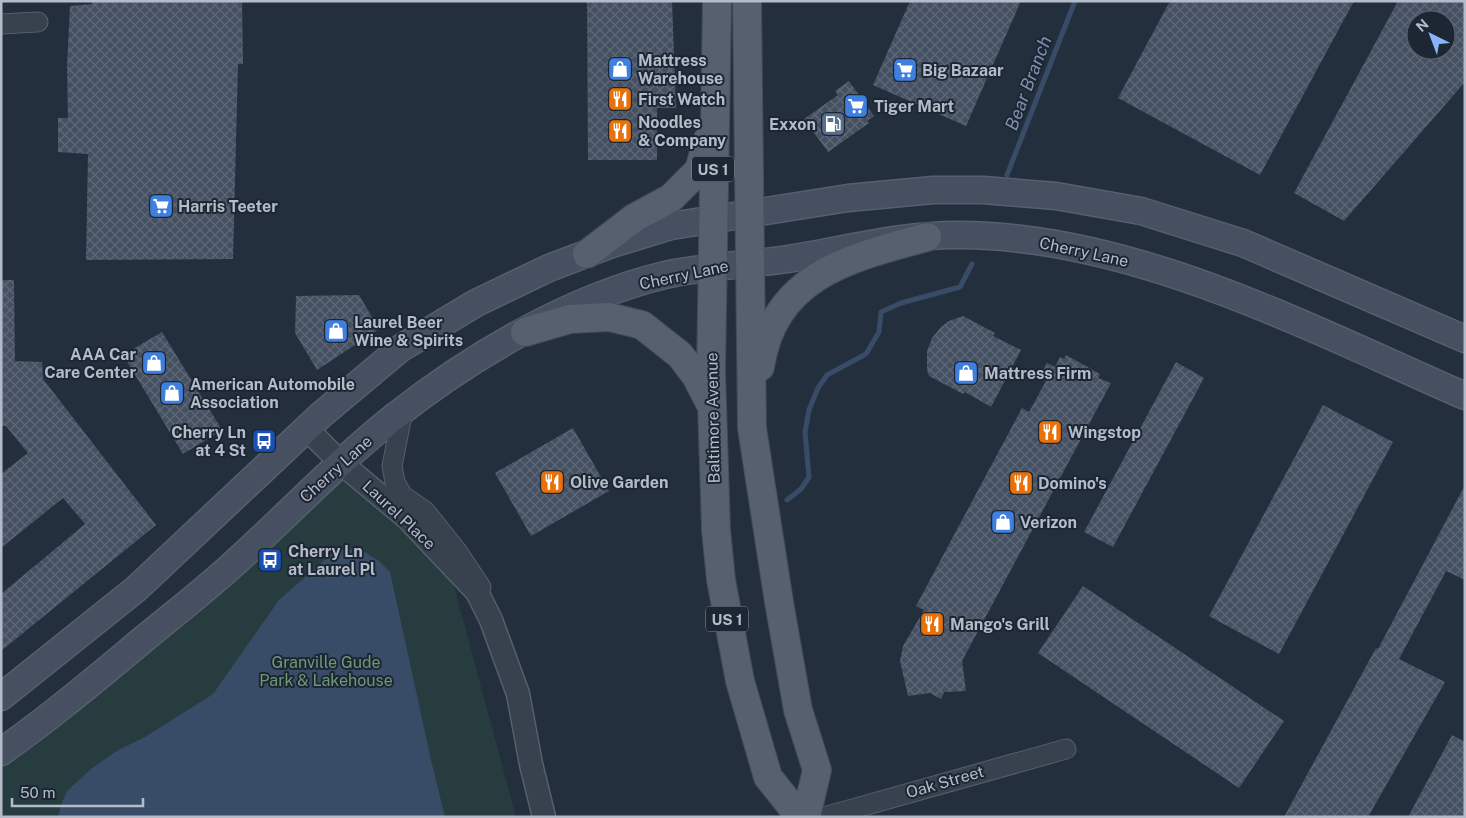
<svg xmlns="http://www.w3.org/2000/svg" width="1466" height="818" font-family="'Public Sans',sans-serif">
  <defs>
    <pattern id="building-cross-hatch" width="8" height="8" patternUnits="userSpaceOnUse" patternTransform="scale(1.25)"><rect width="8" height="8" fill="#455162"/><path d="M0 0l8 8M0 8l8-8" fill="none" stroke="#5d6877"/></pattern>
  </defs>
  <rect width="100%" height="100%" fill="#242f3e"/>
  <path fill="#263c3f" d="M341 463 447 560 516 817H1V752Z"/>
  <path fill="#394c67" d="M360 549 379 561 390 572 431 760 445 817H58L61 805 67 791 91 769 118 750 145 737 213 694 279 600 336 550Z"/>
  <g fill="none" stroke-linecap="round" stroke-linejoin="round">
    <path stroke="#394c67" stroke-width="5" d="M1007 175 1075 1
      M787 500 801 489 809 477 805 432 809 410 818 388 827 375 866 354 879 332 881 312 901 303 960 287 972 264"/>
  </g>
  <path fill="url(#building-cross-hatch)" fill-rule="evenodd" d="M92 1H242L243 64H238L233 259 86 260 88 154 58 152V118H68L67 66 70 6 92 4Z
    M587 1H672L676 108H657V160H588Z
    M910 1H1021L966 126 873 85Z
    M1170 1H1354L1260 175 1118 98Z
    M1398 1H1465V82L1344 221 1294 193ZM1416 20H1446V50H1416Z
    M849 81 874 116 867 121 869 123 828 152 804 119 838 95 835 91Z
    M1 280H14L15 361 42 362 43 379 156 525 1 651V594L85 524 63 498 1 548V474L28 453 6 426H1Z
    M359 295 379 329 317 370 295 333 296 296Z
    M963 316 995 333 993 336 1021 350 991 407 965 392 963 394 929 376 927 370V351L932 338 941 327 949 321Z
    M162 332 222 430 183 454 123 355Z
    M1066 355 1100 374 1098 378 1111 383 962 661 966 691 944 692 941 699 930 693 908 696 900 661 903 646 924 610 916 606 1022 408 1029 412 1047 379 1040 375 1047 363 1055 367 1060 357 1064 359Z
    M1176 362 1204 378 1113 547 1084 532Z
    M1323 405 1393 442 1279 654 1209 616Z
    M573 428 609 491 531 536 495 473Z
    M1465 485V580L1446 571 1399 659 1445 682 1368 817H1284L1376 648 1378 649Z
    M1083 586 1284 721 1239 788 1038 653Z
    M1452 735 1465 742V817H1408Z"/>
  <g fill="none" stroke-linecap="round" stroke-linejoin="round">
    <defs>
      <path id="minor" d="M1 24 38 22
        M403 410 392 466 395 482 402 495 425 511 457 551 481 587
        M824 817 1066 749"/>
      <path id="tertiary" d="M306 428 341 463 407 518 477 592 491 620 518 694 531 764 544 817"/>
      <path id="secondary" d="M1 697 136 589 321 415 401 348 476 303 549 268 612 244 671 226 848 198 933 190H983L1056 196 1141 211 1243 243 1465 339
        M1 752C51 717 98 677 145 638 173 615 201 593 228 569 284 519 335 464 394 417 470 357 569 298 665 275 706 266 747 265 788 259 845 250 903 234 961 235 1134 236 1309 328 1465 396"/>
      <path id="primary" d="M717 1 711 371 716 530 721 580 740 681 768 777 800 817
        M747 1 752 428 779 602 798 710 817 770 806 817
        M587 254 634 218 671 198 699 170 708 139
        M525 332 570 319 609 317 642 325 680 355 696 376 710 403
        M760 367C774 275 850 258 927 237"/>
    </defs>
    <use href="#minor" stroke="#565f6c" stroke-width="21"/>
    <use href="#tertiary" stroke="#565f6c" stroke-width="25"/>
    <use href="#secondary" stroke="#565f6c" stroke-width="29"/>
    <use href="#primary" stroke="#414a57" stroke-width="30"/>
    <use href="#minor" stroke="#38414e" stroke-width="19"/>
    <use href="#tertiary" stroke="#38414e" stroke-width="22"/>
    <use href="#secondary" stroke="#465061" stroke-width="26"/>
    <use href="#primary" stroke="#56606e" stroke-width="28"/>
  </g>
  <defs>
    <symbol id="shop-square" viewBox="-11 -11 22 22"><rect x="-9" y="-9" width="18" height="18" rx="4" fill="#3f7fe0" stroke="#1d2633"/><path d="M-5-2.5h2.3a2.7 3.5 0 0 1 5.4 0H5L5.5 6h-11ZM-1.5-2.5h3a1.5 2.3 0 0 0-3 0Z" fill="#fff"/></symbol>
    <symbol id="supermarket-square" viewBox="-11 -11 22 22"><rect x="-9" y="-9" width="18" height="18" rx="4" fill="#3f7fe0" stroke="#1d2633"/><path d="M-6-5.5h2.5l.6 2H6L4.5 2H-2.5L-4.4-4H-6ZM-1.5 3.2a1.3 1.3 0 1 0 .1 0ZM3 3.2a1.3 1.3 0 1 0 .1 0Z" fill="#fff"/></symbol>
    <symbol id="restaurant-square" viewBox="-11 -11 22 22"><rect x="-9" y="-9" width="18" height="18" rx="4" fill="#e8710a" stroke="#1d2633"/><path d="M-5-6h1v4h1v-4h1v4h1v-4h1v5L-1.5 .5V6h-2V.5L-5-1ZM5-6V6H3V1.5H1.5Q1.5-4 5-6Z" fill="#fff"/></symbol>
    <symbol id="fuel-square" viewBox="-11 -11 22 22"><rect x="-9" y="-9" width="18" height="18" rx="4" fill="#5c6f8a" stroke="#1d2633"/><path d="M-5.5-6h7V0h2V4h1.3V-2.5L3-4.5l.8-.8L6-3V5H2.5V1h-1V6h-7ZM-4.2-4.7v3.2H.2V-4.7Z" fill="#fff"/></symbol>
    <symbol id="bus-square" viewBox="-11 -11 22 22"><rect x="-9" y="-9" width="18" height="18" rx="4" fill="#1a4fb4" stroke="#1d2633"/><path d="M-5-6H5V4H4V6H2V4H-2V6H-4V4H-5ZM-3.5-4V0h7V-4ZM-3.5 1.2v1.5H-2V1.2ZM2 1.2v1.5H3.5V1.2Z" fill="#fff"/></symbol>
  </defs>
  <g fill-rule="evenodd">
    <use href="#shop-square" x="606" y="55" width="28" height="28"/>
    <use href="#supermarket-square" x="891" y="56" width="28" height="28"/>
    <use href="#restaurant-square" x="606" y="85" width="28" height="28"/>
    <use href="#supermarket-square" x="842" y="92" width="28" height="28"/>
    <use href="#fuel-square" x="819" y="110" width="28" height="28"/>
    <use href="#restaurant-square" x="606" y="117" width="28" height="28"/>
    <use href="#supermarket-square" x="147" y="192" width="28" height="28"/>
    <use href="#shop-square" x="322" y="317" width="28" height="28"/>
    <use href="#shop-square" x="140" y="349" width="28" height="28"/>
    <use href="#shop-square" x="952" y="359" width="28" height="28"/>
    <use href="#shop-square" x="158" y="379" width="28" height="28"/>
    <use href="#restaurant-square" x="1036" y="418" width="28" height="28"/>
    <use href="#bus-square" x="250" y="427" width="28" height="28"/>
    <use href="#restaurant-square" x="538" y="468" width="28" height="28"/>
    <use href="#restaurant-square" x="1007" y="469" width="28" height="28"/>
    <use href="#shop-square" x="989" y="508" width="28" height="28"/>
    <use href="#bus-square" x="256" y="546" width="28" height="28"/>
    <use href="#restaurant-square" x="918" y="610" width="28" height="28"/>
  </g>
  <g text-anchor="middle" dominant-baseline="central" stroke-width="4" stroke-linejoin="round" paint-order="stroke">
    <g fill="#1d2633" stroke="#878f9c" stroke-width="1">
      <rect x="692" y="156.5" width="42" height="25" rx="4"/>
      <rect x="706" y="606.5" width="42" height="25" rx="4"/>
    </g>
    <g font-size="15" font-weight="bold" fill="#b4bcc9">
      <text x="713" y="169">US 1</text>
      <text x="727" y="619">US 1</text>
    </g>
    <g font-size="16" font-weight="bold" fill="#b4bcc9" stroke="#1d2633" text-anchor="start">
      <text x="638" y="60">Mattress<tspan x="638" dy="18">Warehouse</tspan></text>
      <text x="922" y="70">Big Bazaar</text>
      <text x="638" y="99">First Watch</text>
      <text x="874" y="106">Tiger Mart</text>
      <text x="638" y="122">Noodles<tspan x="638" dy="18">&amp; Company</tspan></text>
      <text x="816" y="124" text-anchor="end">Exxon</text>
      <text x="178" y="206">Harris Teeter</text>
      <text x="354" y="322">Laurel Beer<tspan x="354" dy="18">Wine &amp; Spirits</tspan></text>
      <text x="136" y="354" text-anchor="end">AAA Car<tspan x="136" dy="18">Care Center</tspan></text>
      <text x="984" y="373">Mattress Firm</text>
      <text x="190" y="384">American Automobile<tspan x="190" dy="18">Association</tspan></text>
      <text x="246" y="432" text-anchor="end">Cherry Ln<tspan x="246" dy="18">at 4 St</tspan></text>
      <text x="1068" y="432">Wingstop</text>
      <text x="570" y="482">Olive Garden</text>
      <text x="1038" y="483">Domino's</text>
      <text x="1020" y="522">Verizon</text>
      <text x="288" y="551">Cherry Ln<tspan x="288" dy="18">at Laurel Pl</tspan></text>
      <text x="950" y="624">Mango's Grill</text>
    </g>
    <g font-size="16" fill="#b4bcc9" stroke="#1d2633">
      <text transform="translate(1084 252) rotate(12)">Cherry Lane</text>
      <text transform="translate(684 275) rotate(-12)">Cherry Lane</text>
      <text transform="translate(713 418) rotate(-91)">Baltimore Avenue</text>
      <text transform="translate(336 469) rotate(-42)">Cherry Lane</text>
      <text transform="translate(399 515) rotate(43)">Laurel Place</text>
      <text transform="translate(945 782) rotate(-16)">Oak Street</text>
    </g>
    <g font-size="16" fill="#6b9a76" stroke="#1d2633">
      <text x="326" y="662">Granville Gude<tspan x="326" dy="18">Park &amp; Lakehouse</tspan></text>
    </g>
    <g font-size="18" font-style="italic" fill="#7c92b1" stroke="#1d2633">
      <text transform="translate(1028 83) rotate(-69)">Bear Branch</text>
    </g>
  </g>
  <rect width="1466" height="818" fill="none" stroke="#b4bcc9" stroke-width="5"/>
  <g transform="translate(1431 35) rotate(318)"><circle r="24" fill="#1d2633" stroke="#59626f"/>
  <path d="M0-4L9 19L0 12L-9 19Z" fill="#8ab4f8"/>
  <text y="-8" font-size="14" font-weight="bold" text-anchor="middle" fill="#b4bcc9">N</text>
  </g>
  <path d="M12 798v8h131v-8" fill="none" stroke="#b4bcc9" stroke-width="2.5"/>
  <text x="20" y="798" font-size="15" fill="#b4bcc9" stroke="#1d2633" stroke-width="4" paint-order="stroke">50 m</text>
</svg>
